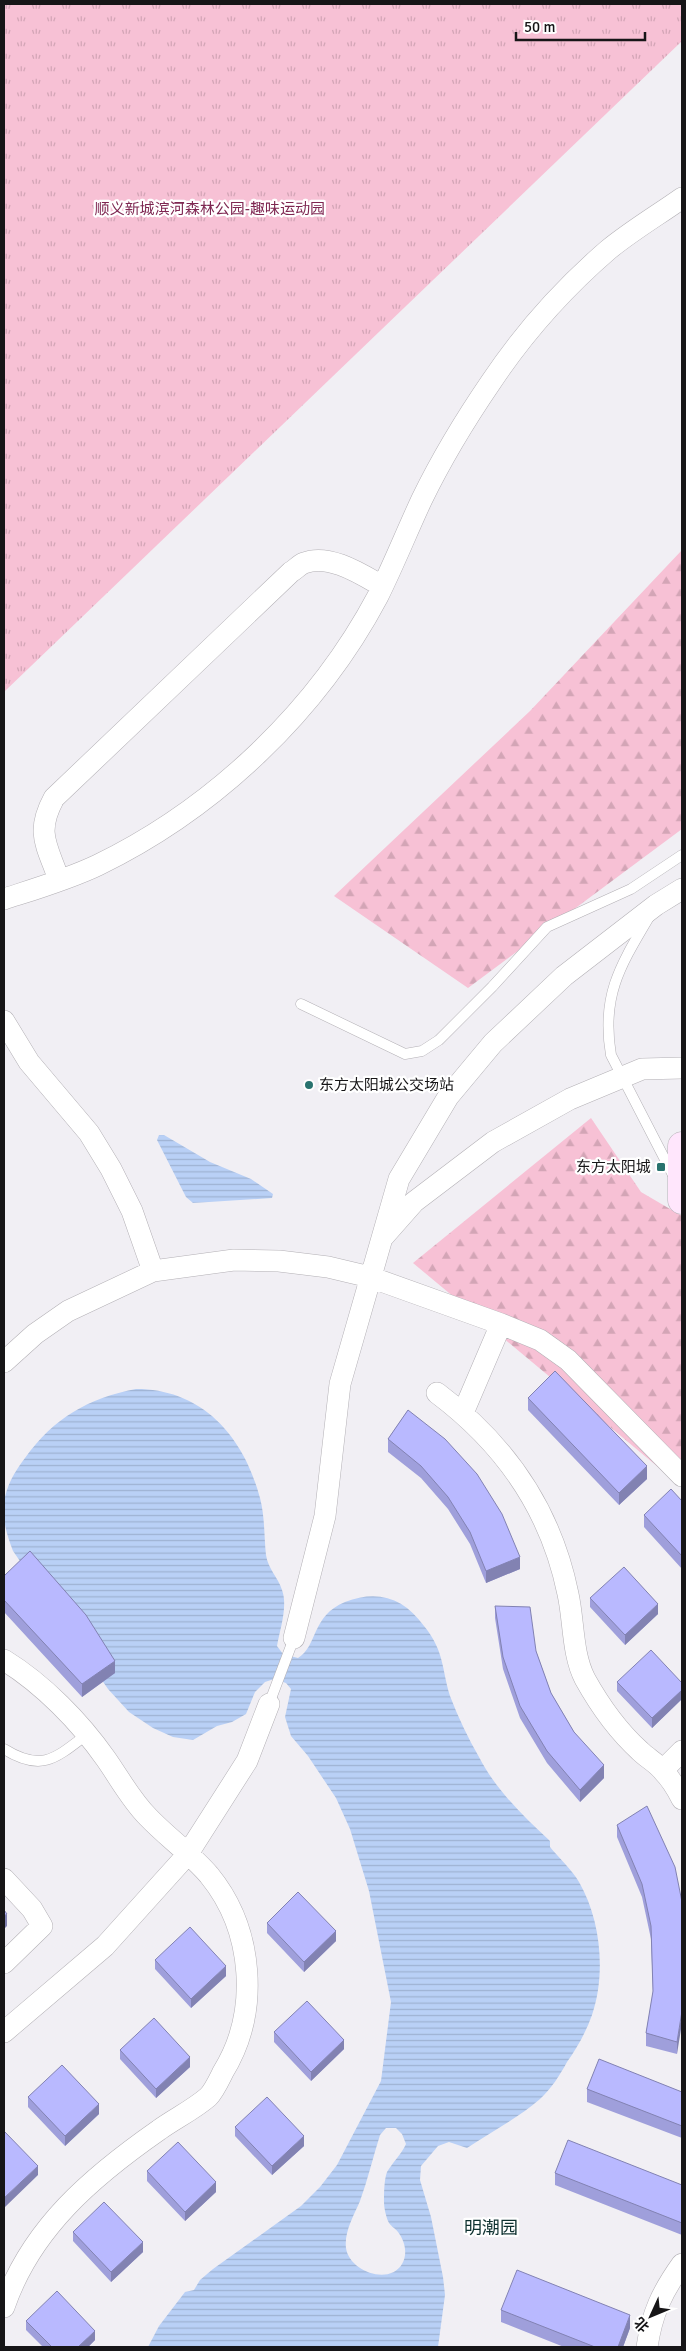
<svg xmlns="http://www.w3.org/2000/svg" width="686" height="2351" font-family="Signika,'Noto Sans SC',sans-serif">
  <defs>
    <pattern id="forest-firs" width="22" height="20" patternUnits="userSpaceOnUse" patternTransform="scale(1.25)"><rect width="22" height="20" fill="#f7c1d5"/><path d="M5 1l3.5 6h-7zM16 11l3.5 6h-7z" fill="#d3a5b6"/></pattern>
    <pattern id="park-tufts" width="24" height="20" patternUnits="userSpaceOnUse" patternTransform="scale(1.25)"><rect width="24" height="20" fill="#f7c1d5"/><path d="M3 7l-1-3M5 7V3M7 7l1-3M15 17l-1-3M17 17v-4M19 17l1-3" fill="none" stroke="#d3a5b6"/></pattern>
    <pattern id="water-rules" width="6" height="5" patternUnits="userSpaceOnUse" patternTransform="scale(1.25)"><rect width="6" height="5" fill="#b9d0f6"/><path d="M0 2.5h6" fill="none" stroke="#9eb2d2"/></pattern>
  </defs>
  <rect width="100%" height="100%" fill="#f1eff4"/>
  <path fill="url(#forest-firs)" d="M682 550V829L468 988 334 896 530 711Z
    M591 1118 641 1192 682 1216V1487L413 1263Z"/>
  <path fill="url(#park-tufts)" d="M4 4H682V41L4 692Z"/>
  <path fill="url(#water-rules)" fill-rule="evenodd" d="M159 1135H164L210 1162 251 1179 273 1194 272 1198 193 1203 186 1197 157 1140Z
    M136 1389C203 1389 244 1437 260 1498 265 1517 264 1537 266 1555 268 1569 278 1577 282 1590 288 1606 280 1629 277 1646L283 1654 298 1658C318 1646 311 1616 345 1602 378 1589 404 1598 424 1626 430 1633 436 1643 439 1652 444 1666 445 1681 450 1696 458 1717 468 1738 479 1757 496 1790 523 1816 550 1841V1847C559 1858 573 1871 579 1882 601 1920 606 1974 592 2015 586 2032 577 2048 567 2062 560 2075 551 2089 540 2099 518 2118 491 2132 467 2148L449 2142 438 2146 421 2166 420 2180 431 2217 443 2277 445 2295 438 2347H148L159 2326 185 2292 194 2290 200 2280 213 2269 301 2206 320 2187 337 2165 381 2081 391 2002 369 1891 350 1829 336 1798 308 1756 291 1736 285 1717 291 1689 286 1683 274 1679 265 1682 255 1692 246 1714 232 1722 217 1726 193 1740 173 1737 153 1728 129 1712 108 1689 13 1551C7 1535 2 1520 4 1503 6 1486 15 1471 25 1458 54 1418 88 1398 136 1389ZM386 2128H396L402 2134 406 2144C401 2155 392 2163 387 2172 384 2180 384 2194 384 2202 384 2208 386 2216 388 2221 390 2226 395 2228 398 2232 405 2241 408 2254 402 2264 389 2286 349 2271 346 2248 344 2232 354 2215 360 2201 368 2179 373 2157 380 2135Z"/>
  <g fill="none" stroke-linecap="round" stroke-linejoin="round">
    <defs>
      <path id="service" d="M649 917C620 966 601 996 611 1055L674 1177
        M301 1004 405 1054 422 1051 439 1040 492 987 547 927 631 889 682 855
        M269 1704 294 1638
        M4 1749C41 1772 55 1759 86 1735"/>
      <path id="minor" d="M59 880C47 845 35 833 54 798L291 572C295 570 299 565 304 563 329 553 361 574 382 586
        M4 899C35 889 69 879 98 865 215 808 317 711 378 596 394 564 407 531 422 499 442 458 465 420 491 382 523 334 564 288 608 250 631 231 658 215 682 198
        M4 1021 29 1062 89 1133 111 1169 132 1211 153 1271
        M384 1236 414 1202 493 1142 570 1099 642 1069 682 1068
        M4 1362 35 1334 68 1311 153 1271 234 1260 279 1261 328 1267 370 1277 501 1324 540 1340 568 1360 682 1476
        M437 1393C505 1444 551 1510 568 1594 574 1621 572 1654 585 1679 600 1706 618 1731 640 1751 647 1758 657 1763 663 1771 671 1779 677 1789 682 1799
        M463 1413 501 1324
        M294 1638 325 1516 340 1384 399 1179 448 1097 493 1043 564 976 656 905 682 889
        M4 1660C43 1684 80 1722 106 1759 120 1779 131 1800 148 1817 167 1837 191 1854 209 1875 254 1930 260 2012 223 2072 219 2080 214 2091 208 2097 193 2110 174 2119 159 2130 93 2176 31 2228 4 2307
        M663 1770 682 1751
        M4 1879 32 1909 42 1926 4 1963
        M4 2032 105 1946 187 1855 247 1761 269 1704
        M647 2347C652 2313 662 2292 682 2264"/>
      <path id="secondary" d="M682 1146V1200"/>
    </defs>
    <use href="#service" stroke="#b3b0b5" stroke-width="11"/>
    <use href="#minor" stroke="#b3b0b5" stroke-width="22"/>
    <use href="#secondary" stroke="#b3b0b5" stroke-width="29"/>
    <use href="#service" stroke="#fff" stroke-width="10"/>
    <use href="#minor" stroke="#fff" stroke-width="21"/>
    <use href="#secondary" stroke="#ffe6fc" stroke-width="28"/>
  </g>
  <path fill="#9f9fdb" d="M528 1398 647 1479 619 1505 528 1410Z
    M408 1410 520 1569 486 1583 470 1544 448 1509 421 1478 388 1452V1439Z
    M682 1501V1569L644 1527V1515Z
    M4 1576 115 1673 82 1697 4 1612Z
    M590 1598 658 1614 625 1645 590 1607Z
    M495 1606 536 1651 551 1693 574 1732 604 1778 580 1802 547 1763 520 1718 503 1669 495 1618Z
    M617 1682 682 1683V1699L652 1728 617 1691Z
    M617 1825 682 1902 677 2054 646 2046V2033L653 1993 651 1939 642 1897 617 1837Z
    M267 1923 336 1941 304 1972 267 1933Z
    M155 1960 226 1976 191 2008 155 1969Z
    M274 2032 344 2049 311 2081 274 2042Z
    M120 2050 190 2067 156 2098 120 2059Z
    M587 2089 682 2092V2138L587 2102Z
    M28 2097 99 2114 65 2146 28 2107Z
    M235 2127 304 2146 272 2175 235 2136Z
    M147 2171 216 2192 185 2221 147 2181Z
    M555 2173 682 2185V2235L555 2185Z
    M73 2232 143 2252 111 2282 73 2241Z
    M501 2310 630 2328 623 2347H564L501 2322Z
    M26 2321 95 2340 88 2347H43L26 2330Z"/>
  <path fill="#8282b2" d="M647 1466V1479L619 1505V1493Z
    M520 1557V1569L486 1583V1571Z
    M658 1604V1614L625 1645V1635Z
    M115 1661V1673L82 1697V1684Z
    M682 1690V1699L652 1728V1718Z
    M604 1765V1778L580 1802V1790Z
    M7 1914V1926L4 1929V1916Z
    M336 1931V1941L304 1972V1962Z
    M226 1966V1976L191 2008V1999Z
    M682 2011V2023L677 2054V2042Z
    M344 2040V2049L311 2081V2072Z
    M190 2057V2067L156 2098V2089Z
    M99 2104V2114L65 2146V2136Z
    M304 2136V2146L272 2175V2166Z
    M38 2166V2175L4 2208V2198Z
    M216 2182V2192L185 2221V2212Z
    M143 2242V2252L111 2282V2272Z
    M630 2315V2328L623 2347H618Z
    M95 2331V2340L88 2347H78Z"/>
  <path fill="#b9b9ff" stroke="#8282b2" d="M555 1371 647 1466 619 1493 528 1398Z
    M408 1410 445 1439 477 1474 502 1514 520 1557 486 1571 470 1532 448 1497 421 1466 388 1439Z
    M671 1489 682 1501V1556L644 1515Z
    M30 1551 86 1615 115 1661 82 1684 4 1600V1576Z
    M624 1567 658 1604 625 1635 590 1598Z
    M495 1606 530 1607 536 1651 551 1693 574 1732 604 1765 580 1790 547 1751 520 1706 503 1657Z
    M651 1650 682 1683V1690L652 1718 617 1682Z
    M647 1806 675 1867 682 1902V2011L677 2042 646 2033 653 1991 651 1926 642 1884 617 1825Z
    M298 1892 336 1931 304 1962 267 1923Z
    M4 1910 7 1914 4 1916Z
    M190 1927 226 1966 191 1999 155 1960Z
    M307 2001 344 2040 311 2072 274 2032Z
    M154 2018 190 2057 156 2089 120 2050Z
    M599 2059 682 2092V2126L587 2089Z
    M62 2065 99 2104 65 2136 28 2097Z
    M267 2097 304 2136 272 2166 235 2127Z
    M4 2131 38 2166 4 2198Z
    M568 2140 682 2185V2223L555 2173Z
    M178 2142 216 2182 185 2212 147 2171Z
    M104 2202 143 2242 111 2272 73 2232Z
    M517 2270 630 2315 618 2347H595L501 2310Z
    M57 2291 95 2331 78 2347H52L26 2321Z"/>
  <g fill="#29736f" stroke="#fff" stroke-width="2">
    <circle cx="309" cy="1085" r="5"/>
    <rect x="656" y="1162" width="10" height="10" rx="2.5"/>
  </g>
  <g text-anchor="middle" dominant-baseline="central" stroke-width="4.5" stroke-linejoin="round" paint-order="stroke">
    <g font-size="15" fill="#7e2651" stroke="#fff">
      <text x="210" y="209">顺义新城滨河森林公园-趣味运动园</text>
    </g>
    <g font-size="15" fill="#161517" stroke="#fff" text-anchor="start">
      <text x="319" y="1085">东方太阳城公交场站</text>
      <text x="651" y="1167" text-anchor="end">东方太阳城</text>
    </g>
    <g font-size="18" fill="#0e3130" stroke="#fff">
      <text x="491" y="2228">明潮园</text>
    </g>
  </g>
  <rect width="686" height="2351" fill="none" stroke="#161517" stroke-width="10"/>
  <g transform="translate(651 2316) rotate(226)" stroke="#ffffff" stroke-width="4" paint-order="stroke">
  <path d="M0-4L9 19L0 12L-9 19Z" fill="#161517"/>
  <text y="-8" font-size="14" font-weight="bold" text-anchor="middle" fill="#161517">北</text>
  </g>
  <path d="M516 32v8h129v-8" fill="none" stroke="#161517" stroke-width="2.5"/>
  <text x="524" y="32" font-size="15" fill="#161517" stroke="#ffffff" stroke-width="4" paint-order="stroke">50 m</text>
</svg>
